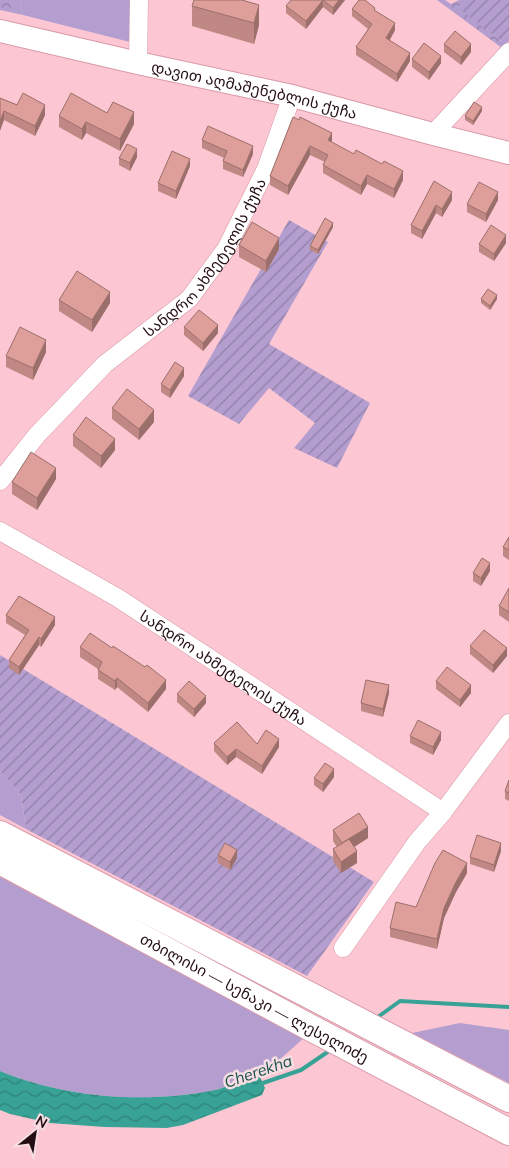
<svg xmlns="http://www.w3.org/2000/svg" width="509" height="1168" font-family="Mulish,'Noto Sans Georgian',sans-serif">
  <defs>
    <pattern id="forest-crowns" width="20" height="18" patternUnits="userSpaceOnUse" patternTransform="scale(1.25)"><rect width="20" height="18" fill="#b39ecf"/><path d="M2 6a3 3 0 1 1 6 0M12 15a3 3 0 1 1 6 0" fill="none" stroke="#917fa7"/></pattern>
    <pattern id="garden-furrows" width="10" height="10" patternUnits="userSpaceOnUse" patternTransform="scale(1.25)"><rect width="10" height="10" fill="#b39ecf"/><path d="M-1 1l2-2M0 10L10 0M9 11l2-2" fill="none" stroke="#917fa7"/></pattern>
    <pattern id="water-waves" width="16" height="10" patternUnits="userSpaceOnUse" patternTransform="scale(1.25)"><rect width="16" height="10" fill="#38a296"/><path d="M0 5q4-4 8 0t8 0" fill="none" stroke="#2f8279"/></pattern>
  </defs>
  <rect width="100%" height="100%" fill="#fcc7d2"/>
  <path fill="#b39ecf" d="M20 0H136L134 43 23 15Z
    M0 771 21 795 26 829 0 815Z
    M0 877 305 1037 260 1077 254 1076C241 1080 228 1087 215 1090 146 1104 65 1098 0 1071Z
    M460 1023 509 1030V1083L412 1033Z"/>
  <path fill="url(#forest-crowns)" d="M0 0H20L23 15 0 10Z
    M437 0H445L451 4 459 0H463L458 7 501 41 509 32V41L502 48Z"/>
  <path fill="url(#garden-furrows)" d="M463 0H509V32L501 41 457 7Z
    M289 220 328 242 269 344 370 403 337 468 294 448 315 423 269 388 239 424 188 396Z
    M0 655 374 882 307 976 26 829 21 795 0 771Z"/>
  <path fill="url(#water-waves)" d="M0 1071C65 1098 146 1104 215 1090 228 1087 241 1080 254 1076L260 1077 265 1088 262 1095 183 1125 167 1128 104 1127 50 1123 10 1114 0 1110Z"/>
  <g fill="none" stroke-linecap="round" stroke-linejoin="round">
    <path stroke="#38a296" stroke-width="4" d="M375 1019 400 1001 509 1007
      M260 1084 301 1070 332 1049"/>
    <defs>
      <g id="minor">
        <path d="M138 63 139 0"/>
        <path d="M433 134 509 52"/>
        <path id="s1" d="M0 481 37 435 105 364 189 299 226 249 266 169 292 96"/>
        <path id="s2" d="M0 531 118 598 443 812"/>
        <path d="M343 948 417 842 443 812 509 723"/>
      </g>
      <g id="major">
        <path id="s3" d="M0 31 138 63 292 96 433 134 509 153"/>
      </g>
      <g id="highway">
        <path d="M0 834 509 1099"/>
        <path id="s4" d="M0 861 311 1028 509 1132"/>
      </g>
    </defs>
    <use href="#minor" stroke="#d99aa8" stroke-width="19"/>
    <use href="#major" stroke="#d99aa8" stroke-width="24"/>
    <use href="#highway" stroke="#d99aa8" stroke-width="28"/>
    <use href="#minor" stroke="#fff" stroke-width="18"/>
    <use href="#major" stroke="#fff" stroke-width="22"/>
    <use href="#highway" stroke="#fff" stroke-width="26"/>
  </g>
  <path fill="#bf8884" d="M194 0 259 25 254 44 192 26V6Z
    M291 0H345L333 15 323 7 306 29 286 13V6Z
    M352 9 375 11 395 30 390 40 410 61 397 82 356 55V47L368 29 352 16Z
    M444 44 471 52 461 65 444 52Z
    M412 59 441 63 429 80 412 67Z
    M0 98 45 115 35 136 4 120Z
    M482 111 473 125 465 120V116Z
    M107 113 134 124 120 151 86 133 82 140 59 127V116Z
    M293 117 331 142 403 180 394 198 367 184 361 195 323 173V165L325 162 310 155 288 195 270 185V176Z
    M202 140 253 154 243 177 223 169V161L224 158 202 148Z
    M137 157 130 171 119 165V158Z
    M190 166 176 199 158 191V183Z
    M434 181 452 200 442 217 436 213 422 239 411 233V225Z
    M498 200 486 222 467 212V204Z
    M333 227 318 254 310 250V246Z
    M506 243 494 261 479 252V244Z
    M239 245 279 249 266 272 239 257Z
    M481 299H497L490 310 481 303Z
    M59 300 110 303 92 332 59 311Z
    M184 327 218 333 203 351 184 335Z
    M46 352 33 380 6 367V356Z
    M184 376 170 398 161 392V384Z
    M112 408 154 422 139 440 112 419Z
    M73 435 115 450 101 468 73 446Z
    M56 479 37 510 12 494V482Z
    M509 537V560L503 556V547Z
    M490 571 481 586 473 581V573Z
    M509 588V622L499 615V606Z
    M6 615 55 625 41 647 39 645 19 675 9 668V660L25 635 6 623Z
    M470 646 507 656 493 673 470 654Z
    M80 647 166 689 148 712 117 687 115 690 98 679V669L80 657Z
    M436 681 471 693 460 707 436 689Z
    M389 693 383 717 361 711V703Z
    M177 694 206 703 194 717 177 702Z
    M410 736 441 740 433 755 410 743Z
    M214 743 257 744 279 747 262 774 236 757 227 765 214 751Z
    M334 777 323 792 314 785V778Z
    M509 780V801L505 799V791Z
    M333 830 368 838 354 847 357 863 341 873 333 861V849L337 847 333 841Z
    M501 851 494 872 470 864V857Z
    M218 855 237 858 230 870 218 863Z
    M467 873 456 892 444 918 437 949 390 937V928L416 907Z"/>
  <path fill="#9b6f6b" d="M323 0V7L306 29V21Z
    M339 0H345L333 15V8Z
    M259 5V25L254 44V23Z
    M395 23V30L386 46V38Z
    M471 44V52L461 65V57Z
    M410 53V61L397 82V74Z
    M441 56V63L429 80V72Z
    M45 105V115L35 136V126Z
    M482 107V111L473 125V121Z
    M4 111V120L0 131V121Z
    M134 112V124L120 151V139Z
    M86 122V133L82 140V129Z
    M332 133V141L328 149V140Z
    M253 146V154L243 177V170Z
    M310 146V155L288 195V186Z
    M137 149V157L130 171V163Z
    M190 159V166L176 199V191Z
    M403 171V180L394 198V189Z
    M367 175V184L361 195V186Z
    M452 192V200L442 217V209Z
    M498 192V200L486 222V214Z
    M436 205V213L422 239V231Z
    M333 223V227L318 254V250Z
    M506 235V243L494 261V254Z
    M279 238V249L266 272V261Z
    M110 292V303L92 332V320Z
    M497 295V299L490 310V306Z
    M218 325V333L203 351V343Z
    M46 340V352L33 380V368Z
    M184 368V376L170 398V390Z
    M154 410V422L139 440V429Z
    M115 439V450L101 468V456Z
    M56 468V479L37 510V498Z
    M490 563V571L481 586V578Z
    M55 617V625L41 647V639Z
    M39 637V645L19 675V667Z
    M507 648V656L493 673V665Z
    M117 678V687L115 690V681Z
    M166 680V689L148 712V703Z
    M389 685V693L383 717V709Z
    M471 685V693L460 707V700Z
    M206 696V703L194 717V709Z
    M441 732V740L433 755V747Z
    M279 739V747L262 774V766Z
    M236 749V757L227 765V757Z
    M334 769V777L323 792V784Z
    M368 827V838L342 855V843Z
    M501 843V851L494 872V865Z
    M237 850V858L230 870V862Z
    M357 851V863L341 873V862Z
    M467 863V873L456 892 444 918 437 949V939L444 908 456 882Z"/>
  <path fill="#de9e99" stroke="#9b6f6b" d="M194 0H242L259 5 254 23 192 6Z
    M291 0H323L306 21 286 6Z
    M323 0H339L333 8Z
    M359 0H365L375 8 374 10 395 23 386 38 410 53 397 74 356 47 372 24 352 9Z
    M455 31 471 44 461 57 444 44Z
    M424 43 441 56 429 72 412 59Z
    M23 93 45 105 35 126 4 111 0 121V98L17 105Z
    M71 93 107 113 113 102 134 112 120 139 86 122 82 129 59 116Z
    M474 102 482 107 473 121 465 116Z
    M293 117 299 120 300 117 332 133 328 140 354 154 356 150 382 164 384 161 403 171 394 189 367 175 361 186 323 165 328 155 310 146 288 186 270 176Z
    M208 126 253 146 243 170 223 161 227 151 202 140Z
    M127 144 137 149 130 163 119 158Z
    M172 151 190 159 176 191 158 183Z
    M434 181 452 192 442 209 436 205 422 231 411 225Z
    M479 182 498 192 486 214 467 204Z
    M325 218 333 223 318 250 310 246Z
    M252 222 279 238 266 261 239 245Z
    M491 225 506 235 494 254 479 244Z
    M77 271 110 292 92 320 59 300Z
    M488 289 497 295 490 306 481 299Z
    M199 310 218 325 203 343 184 327Z
    M20 327 46 340 33 368 6 356Z
    M175 362 184 368 170 390 161 384Z
    M127 389 154 410 139 429 112 408Z
    M86 417 115 439 101 456 73 435Z
    M31 452 56 468 37 498 12 482Z
    M509 537V550L503 547Z
    M482 558 490 563 481 578 473 573Z
    M509 588V612L499 606Z
    M19 596 55 617 41 639 39 637 19 667 9 660 29 630 6 615Z
    M484 630 507 648 493 665 470 646Z
    M90 633 112 648 113 646 145 667 147 665 166 680 148 703 117 678 115 681 98 670 102 662 80 647Z
    M447 667 471 685 460 700 436 681Z
    M366 680 389 685 383 709 361 703Z
    M189 681 206 696 194 709 177 694Z
    M418 720 441 732 433 747 410 736Z
    M237 722 257 744 266 730 279 739 262 766 236 749 227 757 214 743Z
    M325 763 334 769 323 784 314 778Z
    M509 780V793L505 791Z
    M359 813 368 827 342 843 333 830Z
    M477 835 501 843 494 865 470 857Z
    M349 839 357 851 341 862 333 849Z
    M225 843 237 850 230 862 218 855Z
    M443 850 467 863 456 882 444 908 437 939 390 928 396 902 416 907 435 863Z"/>
  <g text-anchor="middle" dominant-baseline="central" stroke-width="5" stroke-linejoin="round" paint-order="stroke">
    <g font-size="15" fill="#230d13" stroke="#f7dce2">
      <text stroke="none"><textPath href="#s3" startOffset="261">დავით აღმაშენებლის ქუჩა</textPath></text>
      <text stroke="none"><textPath href="#s1" startOffset="306">სანდრო ახმეტელის ქუჩა</textPath></text>
      <text stroke="none"><textPath href="#s2" startOffset="262">სანდრო ახმეტელის ქუჩა</textPath></text>
      <text stroke="none"><textPath href="#s4" startOffset="289">თბილისი — სენაკი — ლესელიძე</textPath></text>
    </g>
    <g font-size="16" font-style="italic" fill="#17524b" stroke="#f7dce2">
      <text transform="translate(258 1071) rotate(-19)">Cherekha</text>
    </g>
  </g>
  <g transform="translate(35 1133) rotate(30)" stroke="#f7dce2" stroke-width="4" paint-order="stroke">
  <path d="M0-4L9 19L0 12L-9 19Z" fill="#230d13"/>
  <text y="-8" font-size="14" font-weight="bold" text-anchor="middle" fill="#230d13">N</text>
  </g>
</svg>
